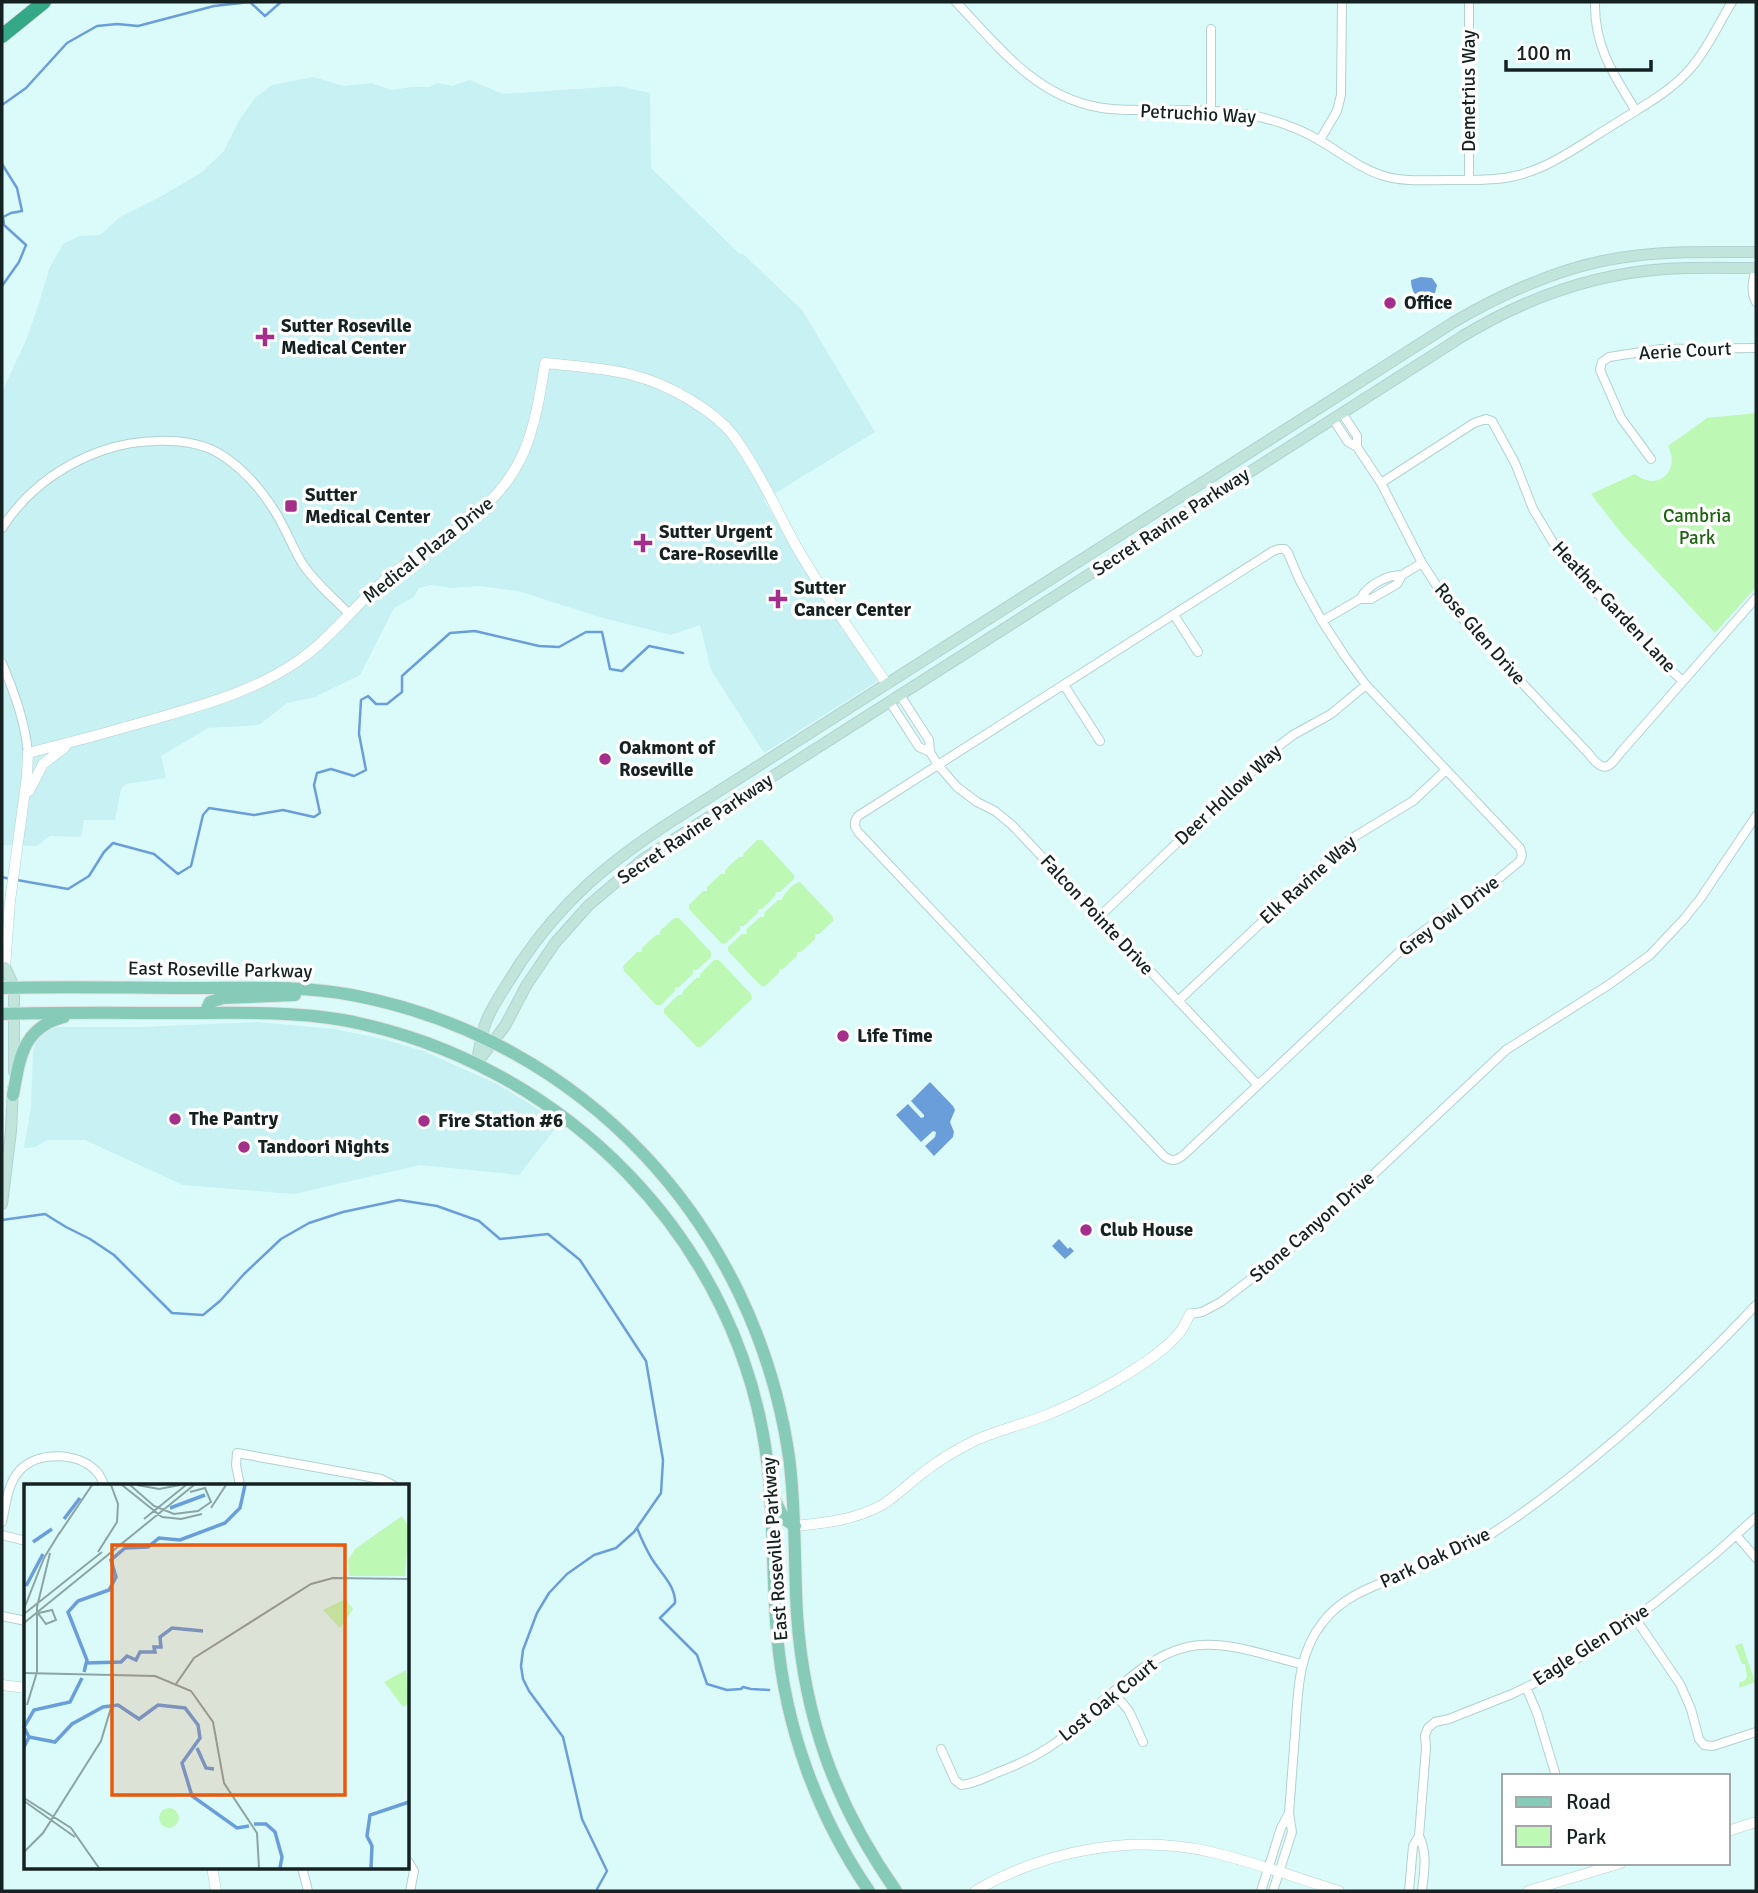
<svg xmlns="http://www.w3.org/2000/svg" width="1758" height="1893" font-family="Signika,sans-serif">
  <rect width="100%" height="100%" fill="#dbfbfb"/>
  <path fill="#c7f1f2" d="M313 77 344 86 371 83 391 90 412 87H429L438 83 452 86 470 80 503 94 619 86 650 93 651 168 740 254 742 253 802 310 875 432 764 500 800 562 878 681 764 753 711 670 700 625 671 635 603 618 518 591 479 586 453 588 430 585 419 588 414 597 394 608 360 675 315 697 287 703 259 725 208 728 161 756 166 778 126 784 121 789 115 820H84L81 837 50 836 37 846 2 845V392L27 338 40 300 49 269 63 244 79 236 100 235 120 217 160 197 202 172 224 151 238 122 255 98 272 85Z
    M257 1022 334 1029 383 1039 423 1051 499 1085 530 1104 559 1124 519 1175 420 1165 294 1194 183 1185 85 1140H47L35 1147 24 1148 31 1107 33 1052 36 1040 42 1033 53 1027H142Z"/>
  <path fill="#bef8b5" d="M1756 413V587L1715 633 1622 534 1591 494 1635 474C1657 492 1681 472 1668 446L1707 418Z
    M757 840H762L794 875V879L780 892H776L775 896 762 909H758V913L744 926H740V930L725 944 721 943 689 909V905L703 891H707V887L721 874H725V870L739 857H743L744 853Z
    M800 882 833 917V921L819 934H815V939L801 952H797V956L783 969H779V973L765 986H761L728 951V947L742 934H747L746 930 760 917H764V913L778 900H782C783 894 793 883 800 882Z
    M674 918H679L711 952V957L697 970H693V974L679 987H675V991L661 1005H656L624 971 623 966 637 952H642V948L656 935H660V931Z
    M714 960H719L751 994 752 999 701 1047H697L664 1013V1009L678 995H682L683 991 696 978H700V974Z
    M1742 1643 1755 1682 1739 1688V1683L1745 1680 1747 1677 1745 1664H1742L1735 1646Z"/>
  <path fill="#6a9edb" d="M1421 277 1432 278 1437 285 1435 293 1425 303C1416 298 1411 291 1411 280Z
    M930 1082 953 1106 955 1110 950 1122 954 1132 953 1137 934 1156 925 1146 935 1137 936 1132 933 1131 921 1142 896 1115 908 1104 921 1118 924 1117V1115L911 1101Z
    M1059 1239 1068 1249 1070 1247 1074 1251 1065 1259 1052 1246Z"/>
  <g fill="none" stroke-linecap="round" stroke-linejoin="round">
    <path stroke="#6a9edb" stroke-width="2.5" d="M2 105 26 88 67 43 97 26 117 24 138 26 214 6 250 2 265 16 281 2
      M2 164 17 188 22 211 11 213 3 217 4 225 26 245 19 262 2 286
      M2 877 10 879
      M17 880 68 889 89 876 104 852 113 843 154 854 178 874 191 866 203 815 209 808 254 815 283 810 314 817 320 813 314 785 317 773 331 769 354 776 366 770 359 734 361 700 368 696 376 704H387L402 692V676L450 633 475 631 539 646 559 647 586 632H602L610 669 622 671 649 646 683 653
      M2 1220 45 1214 66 1227 90 1239 114 1255 172 1313 203 1315 220 1301 244 1274 281 1239 309 1223 343 1212 399 1200 437 1206 479 1221 500 1239 548 1234 580 1260 646 1361 663 1460 661 1493 634 1532 616 1548 594 1555 567 1574 549 1593 537 1613 523 1650 521 1666 523 1679 529 1691 563 1737 582 1819 607 1871 597 1889 598 1891
      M637 1528C641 1538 646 1549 652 1559 660 1572 676 1586 675 1603L660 1618 697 1655 707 1684 727 1690 741 1689 743 1687 751 1689 769 1690"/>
    <defs>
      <path id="minor" d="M956 2C998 46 1034 95 1097 107 1116 111 1136 110 1155 110 1188 111 1223 108 1255 116 1279 121 1303 130 1324 143 1344 155 1361 169 1384 176 1404 182 1426 180 1447 180 1468 180 1489 181 1510 177 1549 170 1584 142 1618 122 1643 106 1670 92 1690 69 1708 49 1718 24 1732 2
        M1469 2V180
        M1595 2C1594 46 1613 74 1636 111
        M1211 111V29
        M1320 140 1337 111 1341 95 1342 2
        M1756 268C1753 280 1750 291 1756 302
        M1342 413 1357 436V447
        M1333 419 1348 442 1357 447 1381 483 1422 563 1444 597 1473 631 1588 753C1603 772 1607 771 1621 752L1756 598
        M1651 459 1621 418 1600 370 1602 362 1609 357 1661 349 1756 348
        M1381 483 1474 423 1486 419 1492 421 1515 463 1533 509 1554 544 1575 570 1668 668 1683 681
        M2 528C26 491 60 466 101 451 134 439 189 435 220 454 241 467 259 487 272 507 284 524 291 545 302 563 315 583 333 597 349 614
        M1279 549H1285L1288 553 1299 579 1322 621 1344 655 1366 685 1520 848 1522 855 1520 861 1479 895 1446 915 1414 938 1189 1150C1181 1158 1173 1165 1163 1155L859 833C854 827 853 823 858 816L1273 551Z
        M1360 599C1368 585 1386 575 1402 575
        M1174 615 1198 652
        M1322 621 1360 599H1371L1397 584 1402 575 1422 563
        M2 663C14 692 25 721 28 753
        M1064 685 1100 741
        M900 695 929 740 930 752
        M890 702 919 747 930 752 938 765 957 787 977 802 995 811 1012 825 1258 1085
        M1099 917 1280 745 1293 735 1331 714 1366 685
        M1178 1001 1349 840 1413 801 1446 770
        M1190 1314 1202 1312 1221 1302 1312 1232 1506 1050 1610 984 1650 955 1684 919 1700 899 1756 816
        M240 1485 236 1465 237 1453 381 1479 393 1485
        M2 1522C6 1505 7 1484 20 1470 38 1451 78 1452 96 1471 100 1474 102 1481 104 1485
        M2 1535 26 1541
        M1736 1535 1756 1558
        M2 1616 26 1621
        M1635 1618 1680 1684 1691 1709 1699 1739 1704 1745 1713 1746 1756 1732
        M1526 1687 1537 1713 1556 1776
        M1114 1693 1129 1711 1143 1742
        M941 1749 955 1780 961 1785C974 1784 985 1778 996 1773 1018 1765 1039 1755 1058 1741 1099 1709 1147 1647 1202 1645 1235 1643 1270 1657 1302 1664
        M408 1861 414 1871 410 1891
        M302 1867 308 1891
        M1261 1891 1281 1828 1289 1813
        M1273 1891 1292 1832 1289 1813C1291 1787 1293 1760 1295 1734 1298 1695 1297 1654 1323 1622 1342 1597 1371 1587 1399 1576 1430 1563 1462 1552 1491 1534 1540 1503 1586 1465 1630 1427 1674 1388 1716 1348 1756 1305
        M1409 1891 1413 1846 1419 1836
        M1422 1891C1424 1872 1428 1854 1419 1836L1426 1748 1425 1735 1428 1728 1435 1722 1449 1719 1512 1694 1539 1681 1580 1657 1655 1603 1715 1554 1756 1517"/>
      <path id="tertiary" d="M29 791 43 764 65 747
        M5 967 10 901 27 776 28 753C69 743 110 732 151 720 202 705 253 692 298 661 331 638 356 604 387 578 411 558 439 542 465 523 525 478 534 434 545 363 603 369 641 369 692 401 707 410 722 421 733 435 758 469 776 509 796 546 823 593 856 639 887 684
        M795 1526C825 1523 855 1520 882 1505 897 1496 910 1482 924 1472 939 1460 956 1450 974 1441 996 1431 1021 1425 1044 1416 1082 1401 1154 1364 1180 1332 1184 1327 1187 1320 1190 1314
        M2 1685 26 1688
        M1728 1831 1756 1822
        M212 1867 216 1891
        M975 1891C1046 1850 1131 1834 1211 1852 1254 1862 1297 1878 1339 1891
        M1528 1891 1621 1863"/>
      <path id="secondary" d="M5 967 14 987V1072
        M479 1060 505 1026 526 986 555 943 588 906 643 859 1463 336C1524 299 1592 274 1665 269 1695 267 1726 268 1756 268
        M476 1064C480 1049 481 1031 488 1017 497 998 510 980 521 962 563 900 609 862 672 821L1454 322C1509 290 1569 263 1633 256 1674 251 1715 252 1756 252
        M2 1204 11 1131 13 1088"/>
      <path id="primary" d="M2 988C66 986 131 988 196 988 248 988 300 985 352 995 584 1039 755 1225 789 1457 796 1509 794 1562 797 1614 804 1719 836 1805 896 1891
        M205 1013 210 1002 223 998 295 995
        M2 1014C62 1012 123 1013 183 1013 236 1013 290 1011 343 1020 563 1061 743 1242 768 1468 774 1523 772 1579 777 1634 785 1727 817 1815 869 1891
        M13 1095C20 1058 22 1028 64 1017
        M773 1496 784 1519 795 1526"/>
      <path id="motorway" d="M2 36 44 2"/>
    </defs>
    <use href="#minor" stroke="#b2d1d1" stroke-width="10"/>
    <use href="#tertiary" stroke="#b2d1d1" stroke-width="11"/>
    <use href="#secondary" stroke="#b2d1d1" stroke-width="12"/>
    <use href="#primary" stroke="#e3e4e4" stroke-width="14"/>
    <use href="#motorway" stroke="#e3e4e4" stroke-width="16"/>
    <use href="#minor" stroke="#fff" stroke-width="8"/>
    <use href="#tertiary" stroke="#fff" stroke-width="10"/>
    <use href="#secondary" stroke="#c2e5db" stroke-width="10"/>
    <use href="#primary" stroke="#86cbb7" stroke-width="12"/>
    <use href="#motorway" stroke="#35a987" stroke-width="14"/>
  </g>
  <g fill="#a32f8a" stroke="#fff" stroke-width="2.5">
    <circle cx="1390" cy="303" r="7"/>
    <path d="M261.5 326.5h7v7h7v7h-7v7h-7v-7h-7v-7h7z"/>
    <rect x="284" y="499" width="14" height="14" rx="3.5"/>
    <path d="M639.5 532.5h7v7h7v7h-7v7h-7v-7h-7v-7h7z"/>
    <path d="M774.5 588.5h7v7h7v7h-7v7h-7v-7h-7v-7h7z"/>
    <circle cx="605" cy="759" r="7"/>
    <circle cx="843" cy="1036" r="7"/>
    <circle cx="175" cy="1119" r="7"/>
    <circle cx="424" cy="1121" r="7"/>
    <circle cx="244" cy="1147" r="7"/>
    <circle cx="1086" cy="1230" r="7"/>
  </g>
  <g text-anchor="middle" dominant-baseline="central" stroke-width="7" stroke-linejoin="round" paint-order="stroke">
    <g font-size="19" fill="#162222" stroke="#fff">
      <text transform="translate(1469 91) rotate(-90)">Demetrius Way</text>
      <text transform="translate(1198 114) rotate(3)">Petruchio Way</text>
      <text transform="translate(1685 351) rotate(-3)">Aerie Court</text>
      <text transform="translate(1171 522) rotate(-33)">Secret Ravine Parkway</text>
      <text transform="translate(428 550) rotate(-38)">Medical Plaza Drive</text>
      <text transform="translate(1614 607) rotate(47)">Heather Garden Lane</text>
      <text transform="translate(1480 634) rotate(49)">Rose Glen Drive</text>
      <text transform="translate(1228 795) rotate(-43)">Deer Hollow Way</text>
      <text transform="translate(695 829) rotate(-34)">Secret Ravine Parkway</text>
      <text transform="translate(1308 880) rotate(-42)">Elk Ravine Way</text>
      <text transform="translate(1097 915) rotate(47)">Falcon Pointe Drive</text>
      <text transform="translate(1449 916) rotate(-37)">Grey Owl Drive</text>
      <text transform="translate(220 970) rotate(1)">East Roseville Parkway</text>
      <text transform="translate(1312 1227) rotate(-41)">Stone Canyon Drive</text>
      <text transform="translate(775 1549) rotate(-94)">East Roseville Parkway</text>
      <text transform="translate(1435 1558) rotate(-25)">Park Oak Drive</text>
      <text transform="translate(1591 1645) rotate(-33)">Eagle Glen Drive</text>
      <text transform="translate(1108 1700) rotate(-39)">Lost Oak Court</text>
    </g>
    <g font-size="19" font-weight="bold" fill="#162222" stroke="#fff" text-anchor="start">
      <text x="1404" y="303">Office</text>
      <text x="281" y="326">Sutter Roseville<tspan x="281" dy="22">Medical Center</tspan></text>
      <text x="305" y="495">Sutter<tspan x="305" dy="22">Medical Center</tspan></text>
      <text x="659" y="532">Sutter Urgent<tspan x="659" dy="22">Care-Roseville</tspan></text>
      <text x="794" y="588">Sutter<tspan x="794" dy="22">Cancer Center</tspan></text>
      <text x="619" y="748">Oakmont of<tspan x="619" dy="22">Roseville</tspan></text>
      <text x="857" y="1036">Life Time</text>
      <text x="189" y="1119">The Pantry</text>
      <text x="438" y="1121">Fire Station #6</text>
      <text x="258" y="1147">Tandoori Nights</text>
      <text x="1100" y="1230">Club House</text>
    </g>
    <g font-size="19" fill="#1b650f" stroke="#fff">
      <text x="1697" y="516">Cambria<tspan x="1697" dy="22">Park</tspan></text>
    </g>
  </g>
  <g transform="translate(24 1484)">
    <rect width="385" height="385" fill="#dbfbfb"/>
    <path d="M378 32 385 43 381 92H325L324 76 331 65ZM321 115 329 125 316 144 299 126ZM382 186 385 219 379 223 360 198ZM135 334a10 10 0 1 1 20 0a10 10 0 1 1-20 0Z" fill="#bef8b5"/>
    <path fill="none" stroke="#6a9edb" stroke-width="3.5" d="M146 24 181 11M40 35 56 14M9 58 28 45M2 102 19 70M61 179 97 178 103 172 112 176 116 168H131L130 163H137L136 153 148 144 179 147M60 188 63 176 44 128 54 117 85 106 92 93 87 76 101 64 124 63 135 54 156 56 201 39 216 24 221 1M5 253 0 243 10 226 46 218 58 194M0 263 5 253 31 258 48 240 79 223 94 221 115 235 134 221 161 224 174 241 176 254 158 279 168 312 213 344 225 342M173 264 182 284 190 285M230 340H242L251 348 258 373 256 384M347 384 348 362 343 352 346 331 385 318"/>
    <path fill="none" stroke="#8ca4a4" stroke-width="2" d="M98 1 138 33 157 35 178 30M106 1 130 22 150 30 174 27 187 18 181 4 166 8M113 1 135 5 156 1M187 24 202 1M120 35 162 1M35 50 68 1M74 68 93 38 94 20 87 1M0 125 20 74 36 48M13 128 22 140 32 136 28 126 15 129M0 130 78 68M0 139 170 1M0 189 131 192 167 207 189 238 200 299 233 349 235 384M152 200 170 174 287 100 309 94 385 95M3 221 13 188V123L26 69M0 314 47 344 75 384M0 317 51 353M0 368 19 349 77 257 89 217V189"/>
    <path fill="#e8590c" fill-opacity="0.15" stroke="#e8590c" stroke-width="3.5" d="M88 61H321V311H88Z"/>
    <rect width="385" height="385" fill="none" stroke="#162222" stroke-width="3.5"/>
  </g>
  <rect width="1758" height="1893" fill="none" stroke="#162222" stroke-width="7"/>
  <rect x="1502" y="1774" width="228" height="91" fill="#ffffff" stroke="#a2a7a7" stroke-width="2"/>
  <rect x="1516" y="1797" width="35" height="10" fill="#86cbb7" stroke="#a2a7a7" stroke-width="2"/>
  <text x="1566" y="1809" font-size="21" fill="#162222">Road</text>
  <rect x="1516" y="1826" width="35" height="21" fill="#bef8b5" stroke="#a2a7a7" stroke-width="2"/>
  <text x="1566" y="1844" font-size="21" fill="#162222">Park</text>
  <path d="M1506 60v10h145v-10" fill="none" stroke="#162222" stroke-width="3.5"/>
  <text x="1516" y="60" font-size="21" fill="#162222" stroke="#ffffff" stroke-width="5" paint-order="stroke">100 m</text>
</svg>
